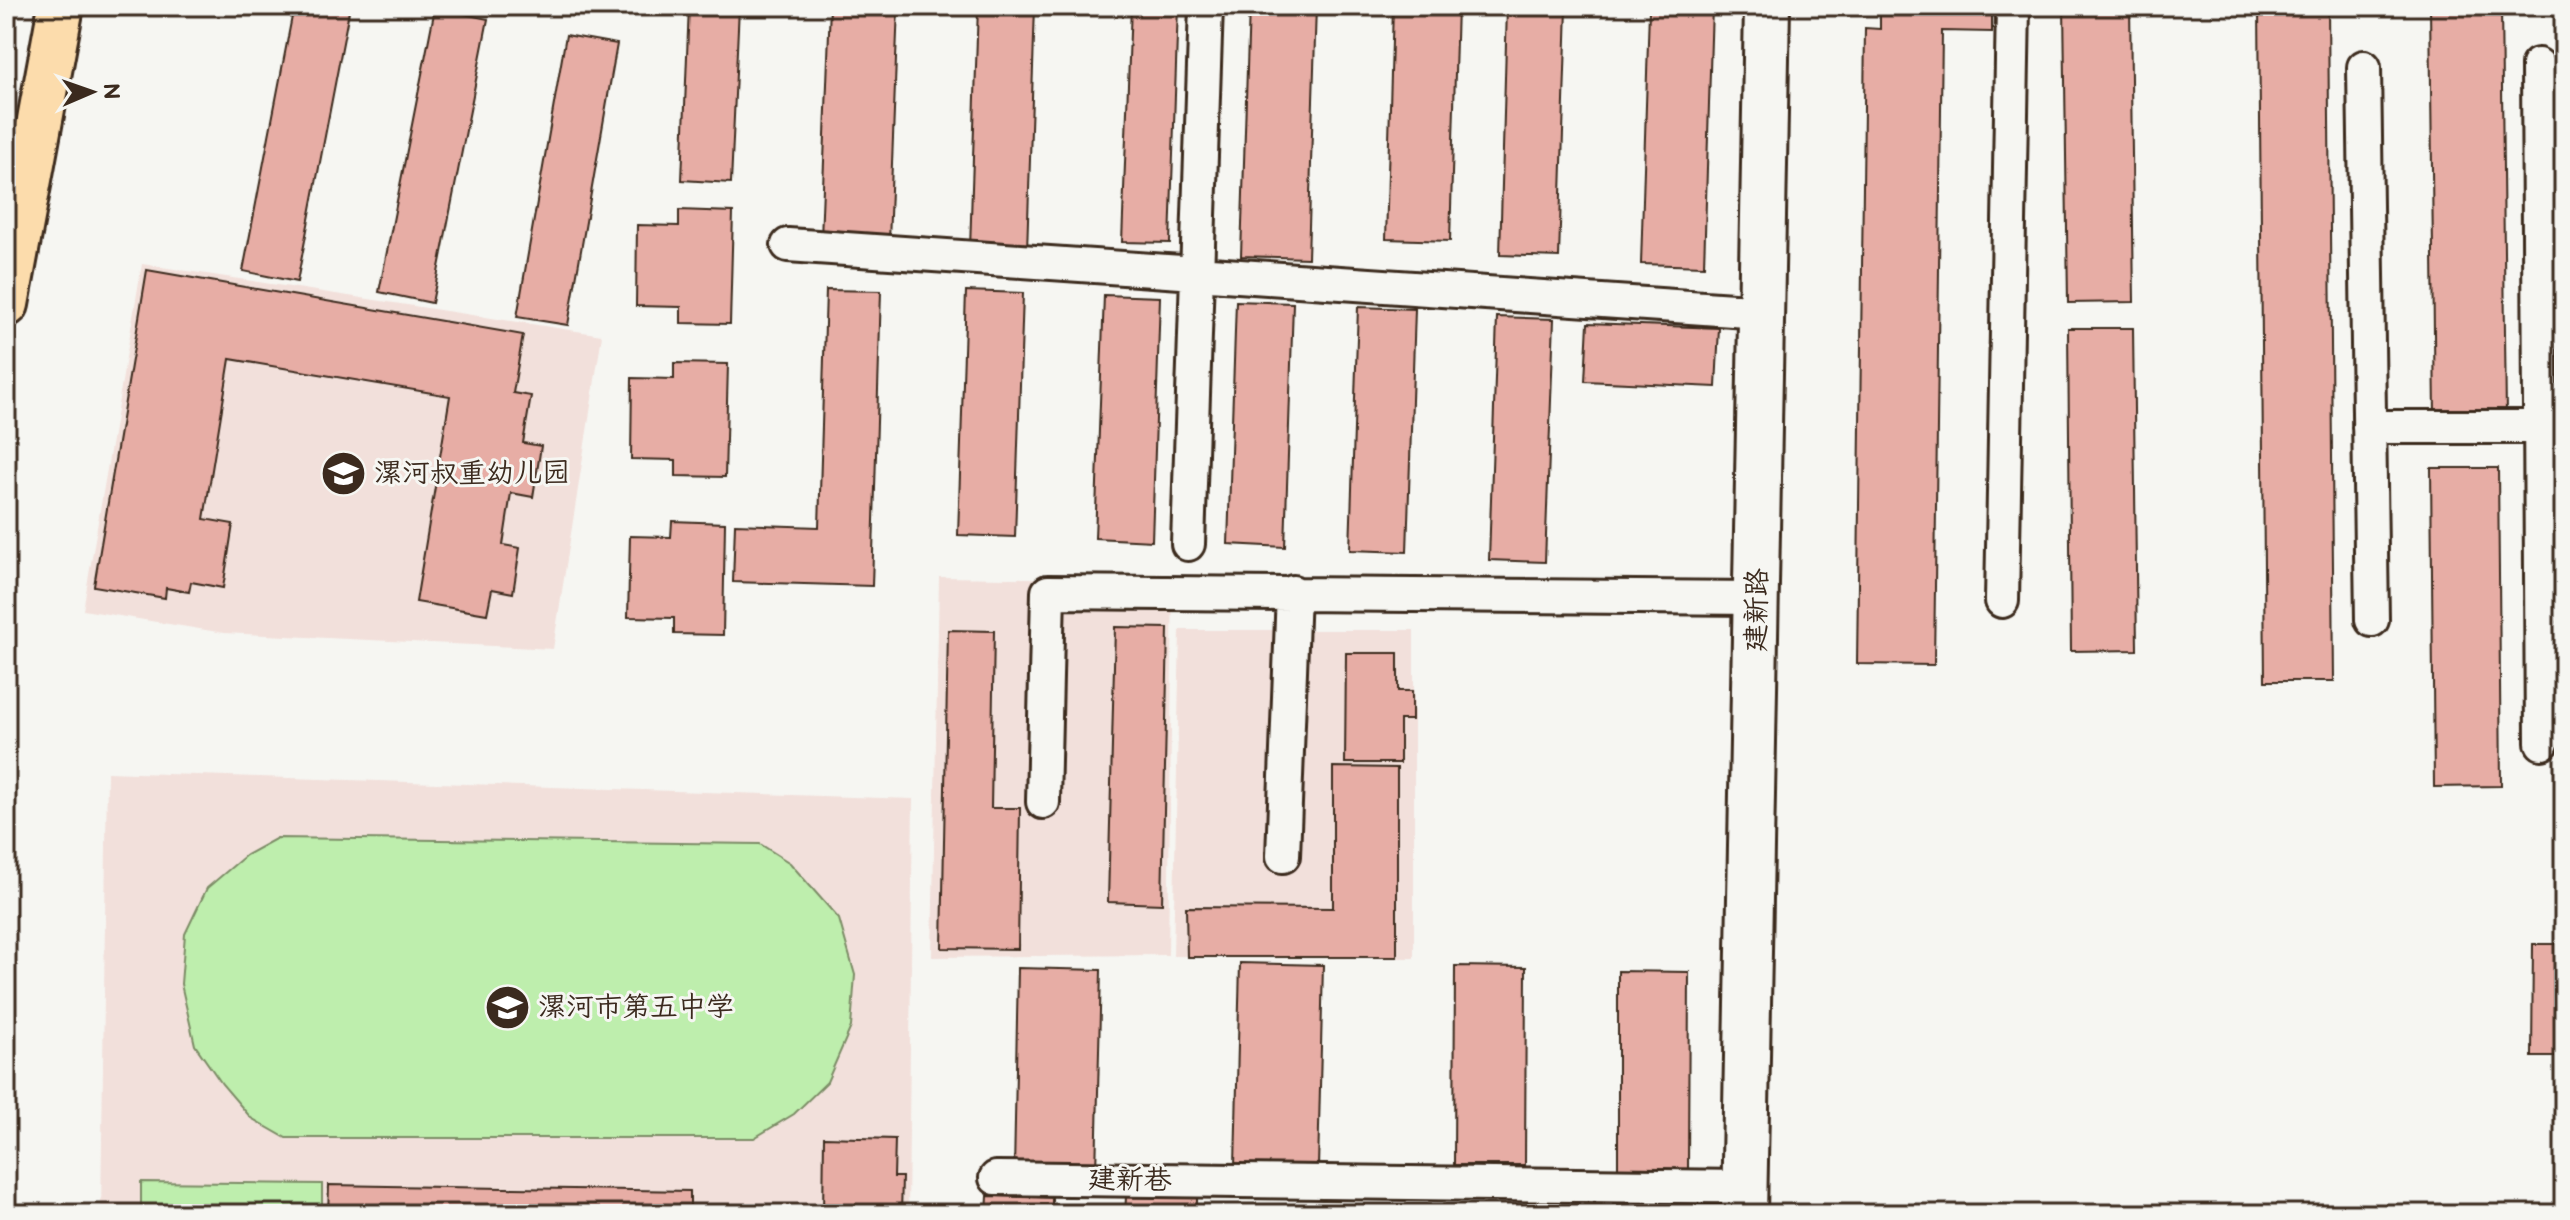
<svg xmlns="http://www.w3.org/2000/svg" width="2570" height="1220" font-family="'Balsamiq Sans','LXGW WenKai TC',sans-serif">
  <rect width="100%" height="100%" fill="#f6f6f2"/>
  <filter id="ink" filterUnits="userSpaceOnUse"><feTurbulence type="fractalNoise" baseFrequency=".0125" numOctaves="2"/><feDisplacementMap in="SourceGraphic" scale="16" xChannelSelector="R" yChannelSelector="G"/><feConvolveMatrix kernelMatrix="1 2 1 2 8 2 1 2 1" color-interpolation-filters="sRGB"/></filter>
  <g filter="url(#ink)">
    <path fill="#f2e0db" d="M142 264 602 335 553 649 224 633 83 610Z
      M939 577 1173 580 1168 955 932 957Z
      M1180 630H1414V958L1173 956Z
      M107 772 913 799 908 1214H101Z"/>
    <path fill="#beeead" stroke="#7c8c66" stroke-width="2" d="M277 838 760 844 790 863 839 919 855 975 851 1027 827 1082 794 1114 754 1138H286L251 1118 222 1084 195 1045 181 984 185 934 207 888 246 855Z
      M141 1182 322 1184V1214H141Z"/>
    <path fill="#e7ada5" stroke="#3b2a1e" stroke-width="2" d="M294 6H350L297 282 243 271Z
      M689 6H739L731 183 682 180Z
      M830 6H898L889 242 821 239Z
      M978 6H1035L1027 251 970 249Z
      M1131 6H1178L1170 243 1122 242Z
      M1249 6H1316L1308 258 1241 256Z
      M1341 6H1457L1450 241 1386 239 1393 8Z
      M1471 6H1712L1704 266 1641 264 1649 10 1567 8 1559 257 1500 255 1507 7Z
      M1880 6H1992V32L1942 31 1934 665 1857 664 1865 28 1880 29Z
      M2064 6H2130L2134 302 2068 303Z
      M2259 6H2328L2334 681H2265Z
      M2430 6H2501L2506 416H2435Z
      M435 8 488 19 432 303 379 292Z
      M566 35 617 44 568 325 517 317Z
      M679 210 733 212 730 324 681 323V307L636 306 637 225 679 226Z
      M147 270 523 335 513 393 531 396 523 443 541 446 533 497 511 493 503 545 520 548 513 593 492 589 487 614 416 602 450 396 230 359 204 519 233 524 223 588 191 582 189 592 166 588 165 598 94 586Z
      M826 290 881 291 872 586 733 582 735 524 819 527Z
      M966 291 1023 293 1015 537 958 535Z
      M1104 295 1160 297 1152 541 1095 538Z
      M1236 301 1293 303 1285 547 1228 544Z
      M1358 307 1415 309 1407 552 1350 550Z
      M1497 317 1554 319 1545 562 1489 560Z
      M1588 323 1719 328 1716 387 1585 381Z
      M2068 328H2133L2137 650 2071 651Z
      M674 363 728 364 725 477 676 476V460L631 459 632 378 674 379Z
      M2431 468H2498L2501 786 2434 787Z
      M672 521 725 523 723 635 674 634V618L628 617 630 536 671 537Z
      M1115 627 1168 628 1162 904 1108 902Z
      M948 630 994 631 991 808H1020L1018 949 942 948Z
      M1346 653H1398V691H1412V720H1400V763H1345Z
      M1333 767 1397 768V957H1187L1186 907 1333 908Z
      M2533 944H2564V1057H2532Z
      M1240 963 1323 965 1318 1168 1235 1166Z
      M1455 966 1526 967 1525 1165H1454Z
      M1018 968 1101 970 1096 1173 1014 1171Z
      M1618 971 1689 972 1688 1170 1618 1169Z
      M824 1137 895 1139 894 1177H902L901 1214H823Z
      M329 1185 690 1191V1214H328Z
      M988 1196 1052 1198V1214H987Z
      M1126 1197 1197 1198V1214H1125Z
      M1292 1209 1348 1211V1214H1291Z"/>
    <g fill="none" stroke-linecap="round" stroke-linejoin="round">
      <defs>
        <path id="street" d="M2538 65 2542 743
          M2364 67 2372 620
          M788 245 1762 312
          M2369 427H2564
          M1188 544 1206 6
          M2002 601 2013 6
          M1043 802 1048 592 1757 598
          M1283 856 1293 592
          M996 1178 1744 1187"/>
        <path id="secondary" d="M1744 1214 1767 6"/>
        <path id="primary" d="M6 304 61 6"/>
      </defs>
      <use href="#street" stroke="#3b2a1e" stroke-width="38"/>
      <use href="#secondary" stroke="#3b2a1e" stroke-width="50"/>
      <use href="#primary" stroke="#3b2a1e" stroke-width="50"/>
      <use href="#street" stroke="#f6f6f2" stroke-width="32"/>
      <use href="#secondary" stroke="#f6f6f2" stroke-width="44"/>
      <use href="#primary" stroke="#fcdcac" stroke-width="44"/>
    </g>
  </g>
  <defs>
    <symbol id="school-disc" viewBox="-11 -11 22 22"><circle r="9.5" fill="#3b2a1e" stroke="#f6f6f2"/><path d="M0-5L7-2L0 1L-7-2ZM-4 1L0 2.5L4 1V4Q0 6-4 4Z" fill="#fff"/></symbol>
  </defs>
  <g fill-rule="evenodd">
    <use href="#school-disc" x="318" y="448" width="51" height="51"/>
    <use href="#school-disc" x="482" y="982" width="51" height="51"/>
  </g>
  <g text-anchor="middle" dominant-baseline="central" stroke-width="6" stroke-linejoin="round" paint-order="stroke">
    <g font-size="28" fill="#3b2a1e" stroke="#f6f6f2" text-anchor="start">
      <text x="374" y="473">漯河叔重幼儿园</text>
      <text x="538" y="1007">漯河市第五中学</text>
    </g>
    <g font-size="28" fill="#3b2a1e" stroke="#f6f6f2">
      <text transform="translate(1757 610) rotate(-89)">建新路</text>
      <text transform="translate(1130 1180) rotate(1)">建新巷</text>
    </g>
  </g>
  <rect width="2570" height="1220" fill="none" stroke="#f6f6f2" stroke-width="32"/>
  <rect x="16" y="16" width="2538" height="1188" fill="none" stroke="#3b2a1e" stroke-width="3" filter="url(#ink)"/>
  <g transform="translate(92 92) rotate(88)" stroke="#f6f6f2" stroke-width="6" paint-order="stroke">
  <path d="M0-6L14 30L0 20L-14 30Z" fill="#3b2a1e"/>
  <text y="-12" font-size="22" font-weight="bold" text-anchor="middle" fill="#3b2a1e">N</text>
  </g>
</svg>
